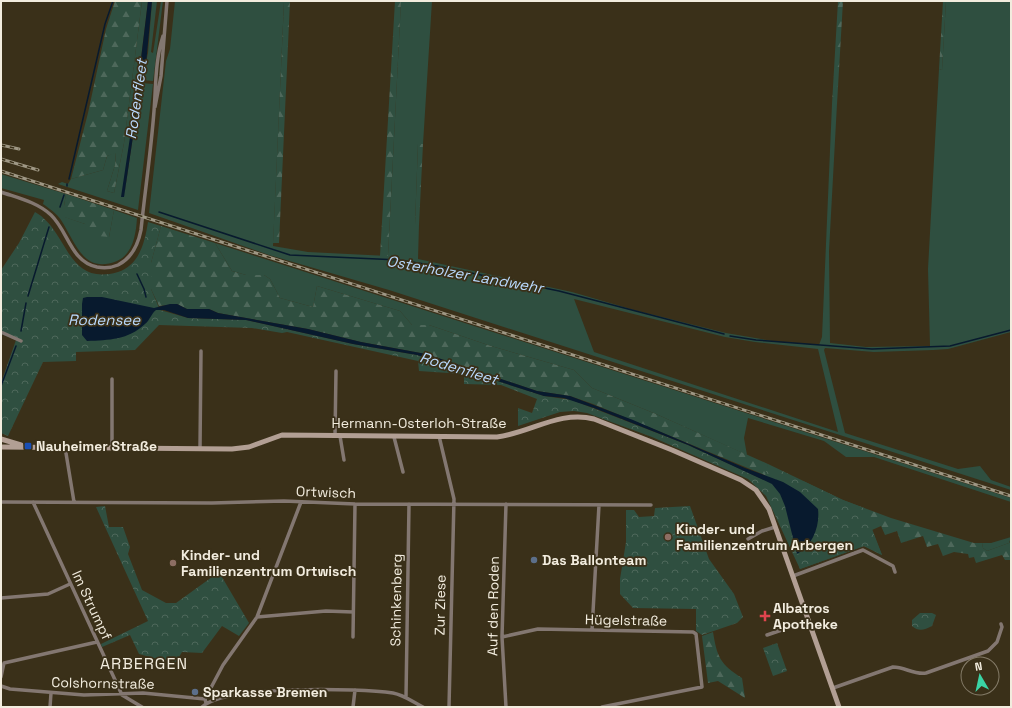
<svg xmlns="http://www.w3.org/2000/svg" width="1012" height="708" font-family="'Space Grotesk',sans-serif">
  <defs>
    <pattern id="forest-firs" width="22" height="20" patternUnits="userSpaceOnUse"><rect width="22" height="20" fill="#2f4f40"/><path d="M5 1l3.5 6h-7zM16 11l3.5 6h-7z" fill="#4e685b"/></pattern>
    <pattern id="park-crowns" width="20" height="18" patternUnits="userSpaceOnUse"><rect width="20" height="18" fill="#2f4f40"/><path d="M2 6a3 3 0 1 1 6 0M12 15a3 3 0 1 1 6 0" fill="none" stroke="#4e685b"/></pattern>
  </defs>
  <rect width="100%" height="100%" fill="#3a3019"/>
  <path fill="#2f4f40" fill-rule="evenodd" d="M142 1H148L124 197 141 83 153 84 138 210 58 184 62 182 68 184 71 179 103 170 107 156 116 152 115 165 107 191 114 193 124 143Z
    M152 1H157L151 52 153 53 161 1H163L153 81 142 80 148 53Z
    M175 1 284 2 273 246 308 252 388 256 401 1H432L423 144H418L415 225H419L418 259 572 292 634 310 726 333 778 342 819 345 822 337 832 104H837L829 251 830 343 866 347 930 346 928 269 939 69 942 70 946 1H1011V332L948 349 933 350 874 352 825 348 824 350 845 433 958 469 980 466 991 480 1011 487V490L389 290 269 255 149 213 166 61 170 49ZM574 299 725 337 755 342 818 349 838 432 594 352Z
    M1 174 66 194 64 206 65 217 85 224 109 237 114 210 137 218C136 234 133 254 117 261 83 275 75 241 61 220 56 213 50 209 43 204L44 200 1 188Z
    M215 243 1011 498V502L874 457H846L824 441 748 418 744 438 747 455 656 414 592 388 574 370 491 346 429 325H412L400 311 317 286 313 307 280 298 270 279 264 275H246L232 271Z
    M1011 537 1009 543 987 551 983 548 982 543H991Z"/>
  <path fill="url(#forest-firs)" d="M115 1H142L124 143 114 193 107 191 115 165 116 153 107 156 103 170 71 179 88 113 106 29Z
    M268 1H290L279 243H273L284 3Z
    M395 1H401L388 256H380Z
    M838 1H843L837 104H832Z
    M943 1H946L942 70 939 69Z
    M418 144H423L419 225H415Z
    M66 194 114 210 109 237 98 236 87 232 85 224 64 217V206Z
    M161 226 215 243 232 271 246 275H264L270 279 280 298 313 307 317 286 400 311 412 325H429L491 346 574 370 592 388 656 414 768 464 767 476 593 404 570 396 537 391 426 354 361 342 308 329 218 313 209 309H187L177 304 159 306 151 289V263Z
    M803 481 843 500 891 518 974 543H982L983 548 987 551 1009 543 1011 541V560H1005L1002 555 976 563 974 557 969 558 968 554 954 552 943 556 938 544 927 547 923 536 901 543 897 531 885 535 881 526 872 530 882 555 864 546 800 569 799 567 805 562Z
    M713 632C717 657 720 664 742 678L745 698 718 681 708 683 702 636Z"/>
  <path fill="url(#park-crowns)" d="M35 212C69 231 66 287 118 272 140 265 145 241 148 222L161 226 151 263V289L160 310 188 318 246 320 353 344 417 355 544 396 572 400 688 445 764 480 768 464 843 500 864 508 882 555 864 546 800 569 766 496 748 479 652 437 587 413 574 411 560 412 518 426V408L532 413 537 399 501 385 464 384V374L419 371 418 361 287 332 282 333 252 328 159 325 135 350 76 352V361L43 362 8 436 1 433V383L16 340 1 334V270L19 243Z
    M105 506 109 527H123L130 547 128 554 142 590 166 603H176L219 572 249 623 239 636 222 626 202 653 182 652 176 662 157 659 139 654 130 635 102 647 101 644 148 621 96 507Z
    M690 506 709 559 734 594 743 617 737 623 702 635 696 631V609L633 608 620 594V579L626 542V510H634L639 517 654 516 655 508Z
    M920 613H932L936 615 932 626C924 630 919 632 912 626V620Z
    M777 643 787 671 773 676 763 648Z"/>
  <path fill="#081a2e" d="M148 1H152L146 64 143 69 124 197H121L138 84Z
    M87 297H102L154 308 170 304H177L187 309H209L218 313 308 329 361 342 426 354 537 391 570 396 633 420 745 468 783 482 800 492 818 509C820 526 813 545 797 554L785 506 780 494 772 484 688 445 594 408 564 398 544 396 417 355 353 344 246 320 188 318 164 310H156C151 314 150 320 145 324 128 340 109 340 87 341L82 335V304L83 298Z"/>
  <g fill="none" stroke-linecap="round" stroke-linejoin="round">
    <path stroke="#081a2e" stroke-width="1.5" d="M69 179 105 24 113 1
      M67 186V184
      M60 207 64 195
      M159 212 290 255 399 260 437 266 559 291 724 334
      M137 274 144 289 146 297
      M28 296 49 227
      M21 331 26 303
      M730 336 756 340 872 349 950 346 1011 330
      M1 386 16 346"/>
    <path stroke="#837771" stroke-width="3.5" d="M155 107 161 76 167 1
      M1 192C18 198 37 202 51 215 68 231 71 262 97 267 103 268 111 268 118 265 132 258 138 245 141 230 145 191 151 151 154 111 156 86 155 61 163 36
      M1 332 21 341
      M335 436 336 371
      M340 436 344 460
      M439 436 454 499 449 707
      M394 437 403 472
      M65 447 74 502
      M112 448V379
      M200 448 201 351
      M1 502 212 503 284 501 355 504 651 505
      M33 502 122 695 142 707
      M506 504 502 637 506 707
      M748 539 762 531 775 527
      M793 576 863 550 893 566 895 572
      M1 598 48 594 70 584
      M257 617 326 611 353 612
      M592 630 599 505
      M767 635 808 621
      M353 637 355 504
      M502 637 538 629 693 632 696 634 702 687 602 707
      M1 677 4 663 97 642
      M1 686 10 689 84 695 143 693 205 699
      M833 688 893 667C905 667 914 675 926 673L988 651 997 642 1002 627 1001 624
      M406 697 409 504
      M206 703 205 699 223 665 257 617 301 502
      M50 707 51 693
      M202 707C224 685 360 688 393 693 404 695 413 702 423 707
      M353 707 355 690"/>
    <path stroke="#b29f94" stroke-width="5" d="M1 439 21 445
      M1 447 232 449 249 447 282 435 497 437C530 433 560 410 594 419L672 450 741 480 756 490 769 509 839 707"/>
    <defs>
      <path id="rail" d="M1 145 19 149
        M1 159 38 170
        M1 171 1011 496"/>
    </defs>
    <use href="#rail" stroke="#9e9784" stroke-width="3"/>
    <use href="#rail" stroke="#3a3019" stroke-width="1.5" stroke-dasharray="4.5" stroke-linecap="butt"/>
  </g>
  <rect fill="#1a4fb4" stroke="#3a3019" stroke-width="1.5" x="24" y="442" width="8" height="8" rx="2"/>
  <g fill="#8d6e63" stroke="#3a3019" stroke-width="1.5">
    <circle cx="668" cy="537" r="4"/>
    <circle cx="173" cy="563" r="4"/>
  </g>
  <g fill="#5c6f8a" stroke="#3a3019" stroke-width="1.5">
    <circle cx="534" cy="560" r="4"/>
    <circle cx="195" cy="692" r="4"/>
  </g>
  <path fill="#e0444e" stroke="#3a3019" stroke-width="1.5" d="M763 610h4v4h4v4h-4v4h-4v-4h-4v-4h4z"/>
  <g text-anchor="middle" dominant-baseline="central" stroke-width="3.5" stroke-linejoin="round" paint-order="stroke">
    <g font-size="14" fill="#f2ecde" stroke="#3a3019">
      <text x="419" y="423">Hermann-Osterloh-Straße</text>
      <text transform="translate(326 492) rotate(2)">Ortwisch</text>
      <text transform="translate(396 600) rotate(-89)">Schinkenberg</text>
      <text transform="translate(92 605) rotate(65)">Im Strumpf</text>
      <text transform="translate(440 605) rotate(-89)">Zur Ziese</text>
      <text transform="translate(493 606) rotate(-89)">Auf den Roden</text>
      <text transform="translate(626 620) rotate(1)">Hügelstraße</text>
      <text transform="translate(103 683) rotate(1)">Colshornstraße</text>
    </g>
    <g font-size="14" font-weight="bold" fill="#f2ecde" stroke="#3a3019" text-anchor="start">
      <text x="36" y="446">Nauheimer Straße</text>
      <text x="676" y="529">Kinder- und<tspan x="676" dy="16">Familienzentrum Arbergen</tspan></text>
      <text x="181" y="555">Kinder- und<tspan x="181" dy="16">Familienzentrum Ortwisch</tspan></text>
      <text x="542" y="560">Das Ballonteam</text>
      <text x="773" y="608">Albatros<tspan x="773" dy="16">Apotheke</tspan></text>
      <text x="203" y="692">Sparkasse Bremen</text>
    </g>
    <g font-size="15" font-style="italic" fill="#b8d8fc" stroke="#3a3019">
      <text transform="translate(136 99) rotate(-82)">Rodenfleet</text>
      <text transform="translate(465 274) rotate(10)">Osterholzer Landwehr</text>
      <text x="104" y="319">Rodensee</text>
      <text transform="translate(459 368) rotate(17)">Rodenfleet</text>
    </g>
    <g font-size="16" letter-spacing="1" fill="#f2ecde" stroke="#3a3019">
      <text x="144" y="663">ARBERGEN</text>
    </g>
  </g>
  <rect width="1012" height="708" fill="none" stroke="#f2ecde" stroke-width="4"/>
  <g transform="translate(980 676) rotate(351)"><circle r="19" fill="#3a3019" stroke="#847b68"/>
  <path d="M0-3L7 15L0 10L-7 15Z" fill="#3ad4a5"/>
  <text y="-6" font-size="11" font-weight="bold" text-anchor="middle" fill="#f2ecde">N</text>
  </g>
</svg>
